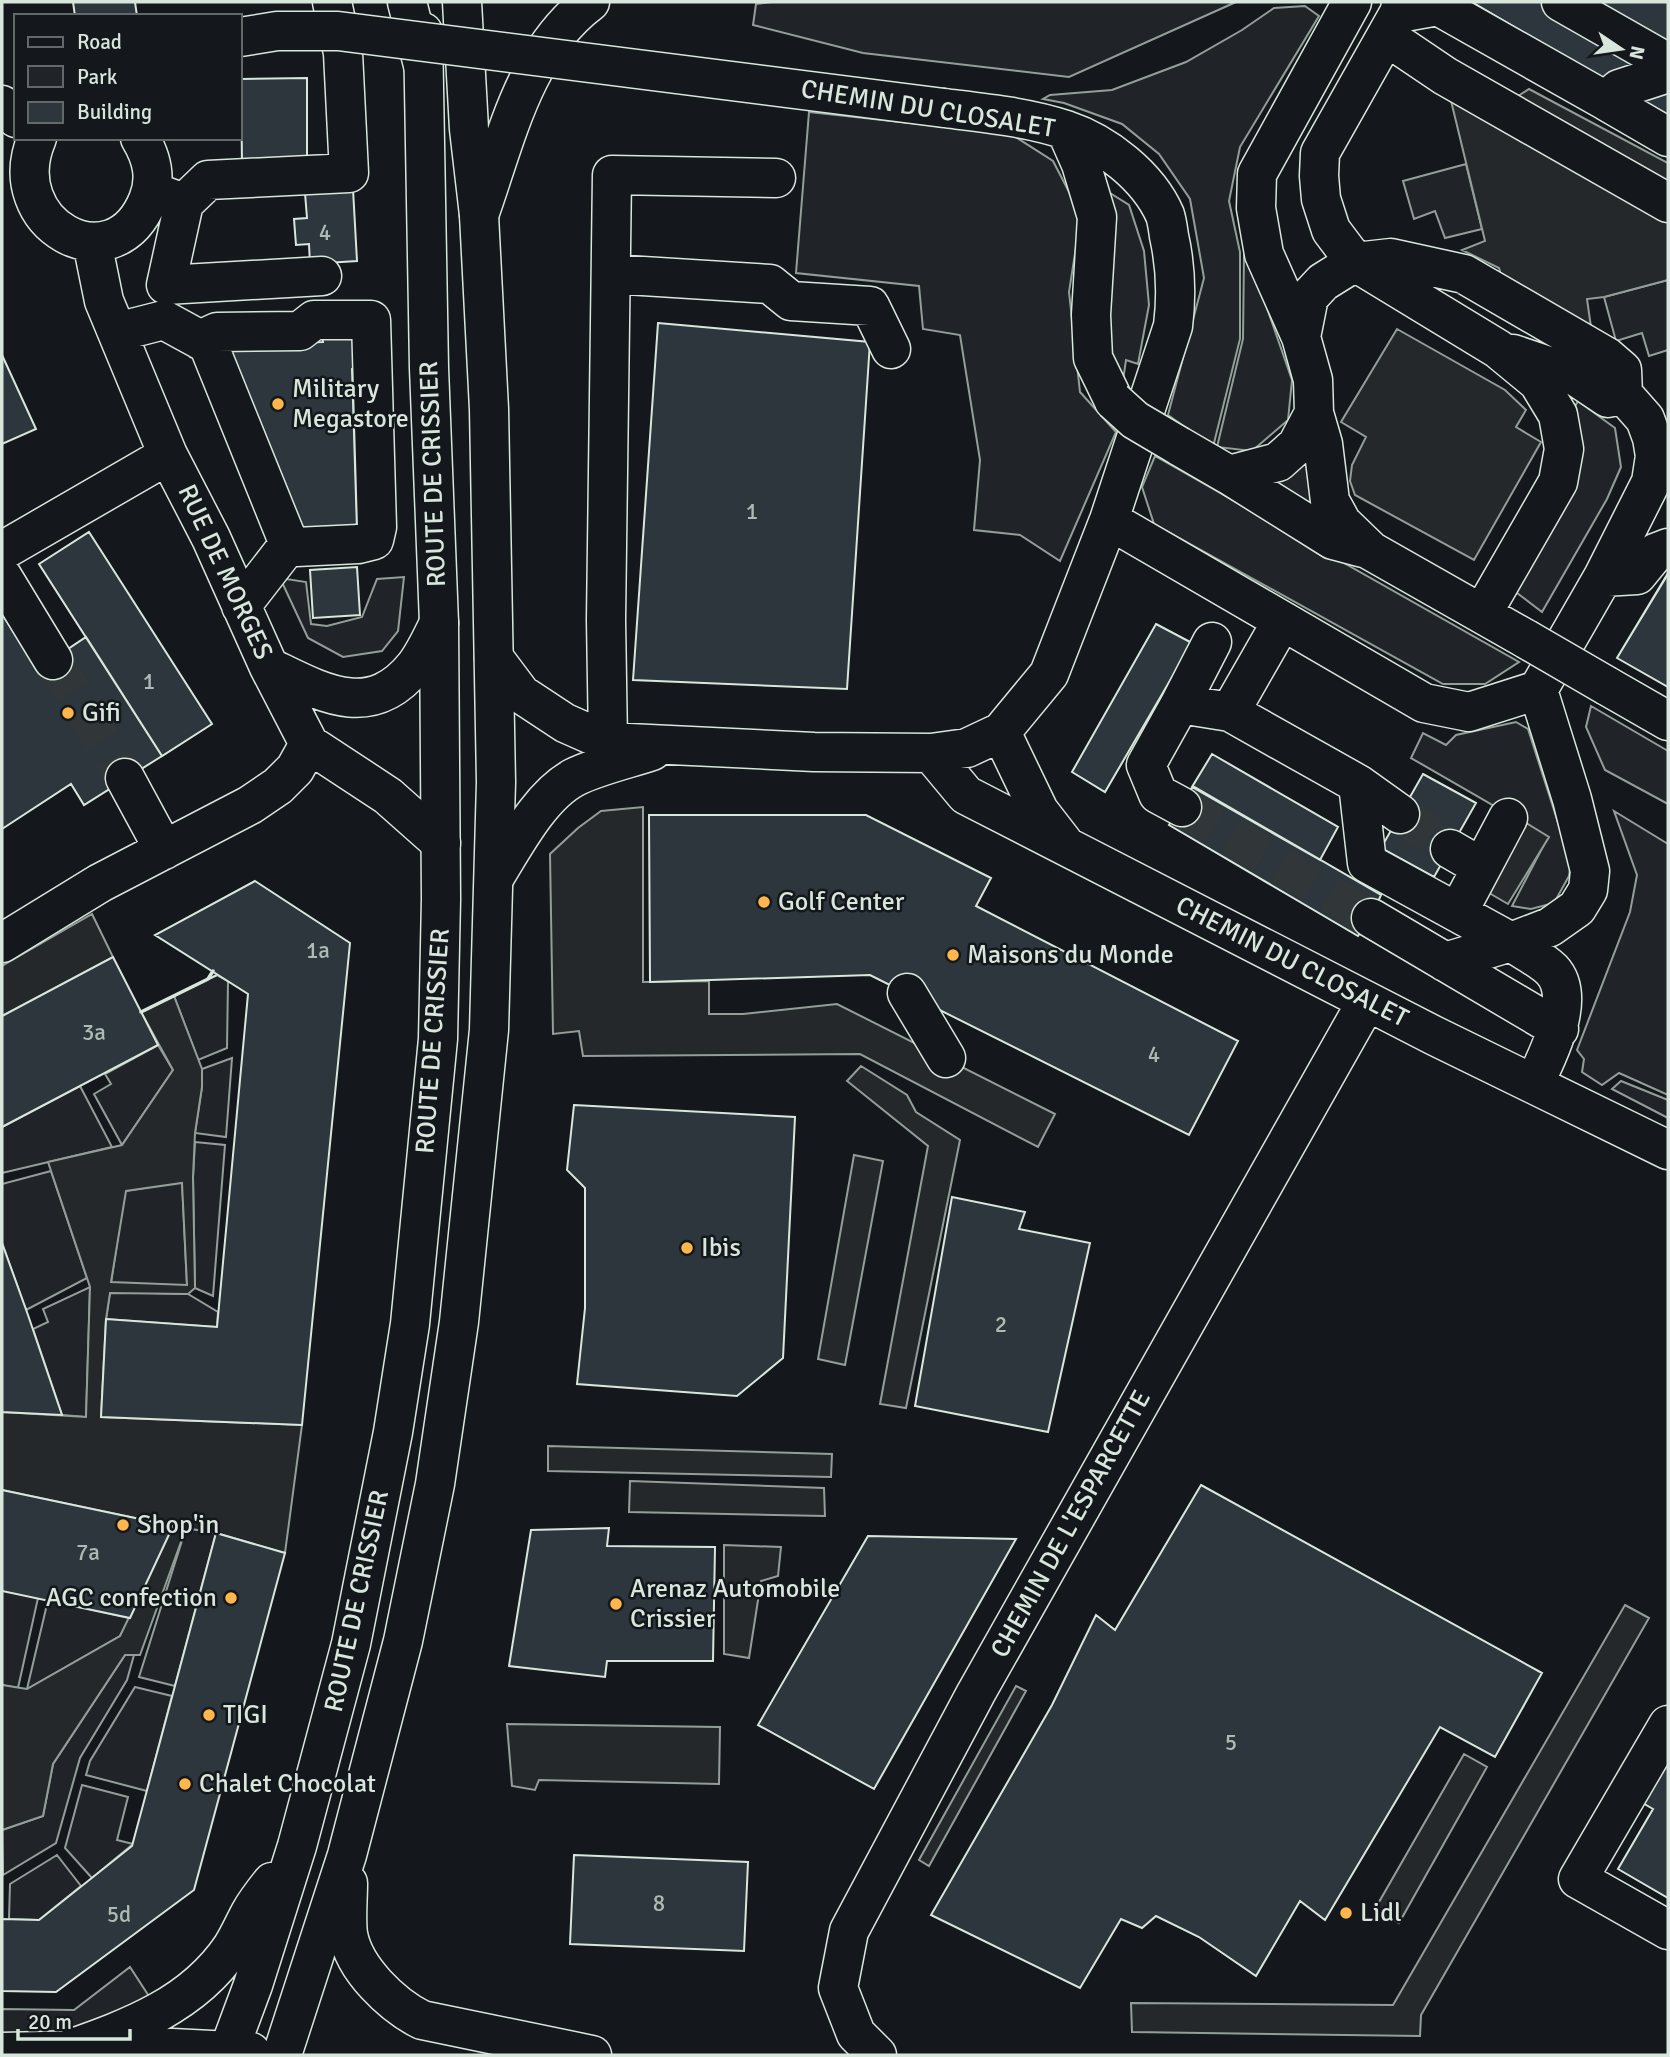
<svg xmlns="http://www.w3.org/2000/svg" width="1670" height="2057" font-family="Signika,sans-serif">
  <rect width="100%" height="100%" fill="#14181c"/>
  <path fill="#202428" stroke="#939e99" stroke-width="2" d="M771 2H1236L1069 77 863 53 753 25 756 4Z
    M1305 6 1319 16 1240 147 1229 201 1240 252V339L1213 447 1168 415 1204 278 1190 199 1159 154 1122 124 1064 103 1043 99 1050 95 1112 90 1186 62 1242 30 1274 8Z
    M809 112 1011 134 1053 161 1081 215 1069 292 1080 392 1116 432 1060 561 1020 535 974 530 980 460 960 335 923 329 919 286 796 273Z
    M1466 164 1482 229 1445 238 1435 211 1414 219 1403 181Z
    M1110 193 1129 205 1144 251 1149 305 1138 364 1126 360 1122 387 1101 346Z
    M1244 254 1250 259 1292 380 1288 420 1252 451 1217 447 1243 339Z
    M1668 280V350L1649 356 1642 333 1616 341 1604 297Z
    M1578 401 1615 428 1621 467 1607 499 1542 612 1513 590 1572 412Z
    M1312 449 1314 516 1261 485Z
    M1155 456 1519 662 1485 684H1443L1154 524 1142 487Z
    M404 577 398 631 382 651 343 657 308 638 280 578 306 582 311 624 327 626 362 617 377 579Z
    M1591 706 1668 751V804L1605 770 1586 727Z
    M1516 722 1528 729 1571 863 1569 876 1554 903 1531 909 1512 906 1548 837 1411 758 1423 733 1446 745 1456 735Z
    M1614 811 1668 844V1095L1619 1073 1602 1085 1582 1072 1584 1059 1577 1050 1630 912 1637 875Z
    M217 975 228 981 227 1048 198 1060 174 996Z
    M158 1045 173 1070 122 1145 94 1094 111 1084 105 1074Z
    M232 1058 226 1137 195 1133 202 1087V1069Z
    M1621 1081 1668 1100V1118L1612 1089Z
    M80 1086 112 1147 2 1173V1127Z
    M195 1142 225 1145 213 1296 195 1288 193 1177Z
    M51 1171 87 1278 26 1310 2 1243V1184Z
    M182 1182 187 1286 111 1283 125 1191Z
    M90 1287 86 1417 62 1415 33 1329 48 1322 43 1309Z
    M110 1292 188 1294 218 1312 217 1327 106 1319Z
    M186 1528 216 1533 175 1686 139 1677Z
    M4 1590 38 1598 18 1688 2 1685V1591Z
    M48 1600 130 1618 120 1636 27 1689Z
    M125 1655H134L127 1680 80 1758 56 1843 3 1875 2 1830 43 1816 53 1764Z
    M135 1687 172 1696 147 1791 86 1775 90 1761Z
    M82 1785 128 1797 117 1840 133 1844 92 1878 65 1848Z
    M57 1855 81 1886 39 1920 9 1919 10 1884Z
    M130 1967 154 2004 84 2027 2 2038V2009L74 2010Z"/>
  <path fill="#24282b" stroke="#939e99" stroke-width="2" fill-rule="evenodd" d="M1445 76 1501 107 1529 89 1668 163V280L1604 297 1587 299 1592 334 1503 282 1499 268 1462 250 1485 241Z
    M1397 329 1505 390 1526 410 1516 427 1541 442 1474 560 1355 495 1350 481 1352 465 1366 437 1341 422Z
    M643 807V982L709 981V1014H743L837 1004 1055 1114 1038 1147 860 1054 583 1056 579 1031 553 1034 550 854 578 828 601 811Z
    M1523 821 1549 837 1508 904 1484 890Z
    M92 914 113 957 2 1016V966Z
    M174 996 202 1069V1087L195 1133 193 1177 195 1288 188 1294 110 1293 106 1319 101 1417 302 1425 285 1553 216 1533 186 1528 140 1655H125L53 1764 43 1816 2 1830V1685L27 1689 120 1636 173 1526 2 1490V1412L86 1417 90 1287 48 1162 122 1145 173 1070 141 1012ZM182 1183 187 1285 111 1282 126 1191Z
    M861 1066 907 1095 916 1112 960 1140 906 1408 880 1404 928 1146 847 1081Z
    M854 1155 883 1161 845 1365 818 1359Z
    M548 1446 832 1454 831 1477 548 1471Z
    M630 1481 824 1488 825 1516 629 1512Z
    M724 1545 781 1547 778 1576 761 1581 749 1658 724 1654Z
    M1625 1605 1649 1618 1421 2015 1420 2036 1132 2032 1131 2003 1393 2005Z
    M1016 1686 1026 1691 929 1866 919 1860Z
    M507 1724 720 1727 719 1784 539 1780 535 1790 512 1786Z
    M1464 1754 1487 1767 1399 1923 1375 1909Z"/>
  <path fill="#2c363c" stroke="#d8e6dc" stroke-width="2" d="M73 2H135L137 16H75Z
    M1472 2H1668V117L1619 89Z
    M307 78V164H242L241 79Z
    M353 189 357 261 310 264 309 244 296 245 294 219 307 218 305 193Z
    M658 323 870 342 847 689 633 680Z
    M355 330 356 368 352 369 357 530 301 531 221 345 323 342 322 332Z
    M2 355 36 429 2 444Z
    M89 532 212 724 162 756 39 564Z
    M357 567 360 615 313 618 310 570Z
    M1668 573V687L1617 658Z
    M1668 574V687L1617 658Z
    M2 614 38 669 86 637 162 756 84 805 71 784 2 829Z
    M1156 624 1192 643 1105 792 1072 772Z
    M1212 754 1338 827 1320 860 1192 787Z
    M1423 774 1476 803 1434 877 1381 848Z
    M1193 786 1381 895 1371 918 1358 936 1169 825Z
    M649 815H866L991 878 976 906 1238 1041 1189 1135 870 975 650 982Z
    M255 881 350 943 302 1425 101 1417 106 1319 217 1327 248 994 155 935Z
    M113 957 158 1045 2 1127V1016Z
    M574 1105 795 1117 783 1358 737 1396 577 1384 585 1308V1188L567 1170Z
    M952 1197 1025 1212 1019 1229 1090 1243 1048 1432 915 1406Z
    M2 1243 28 1315 62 1415 2 1412Z
    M1201 1485 1542 1673 1495 1757 1440 1727 1325 1920 1300 1901 1256 1976 1199 1937 1156 1916 1142 1928 1121 1919 1080 1988 931 1915 1052 1705 1096 1615 1115 1630Z
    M2 1490 173 1526 130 1618 2 1591Z
    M609 1528 607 1546 715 1547 713 1661H607L605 1677 509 1666 531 1530Z
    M216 1533 285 1553 194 1890 56 1992 2 1991V1919L39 1920 132 1846Z
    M868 1536 1016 1539 874 1789 758 1725Z
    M1668 1755V1898L1618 1869 1653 1809 1641 1802Z
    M574 1855 748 1862 744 1951 570 1944Z"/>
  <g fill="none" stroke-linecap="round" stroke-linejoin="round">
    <path stroke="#313739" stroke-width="38" stroke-dasharray="38 19" stroke-linecap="butt" d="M53 660 125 778
      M1182 807 1371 918
      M1400 814 1450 849"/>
    <defs>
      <path id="minor" d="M1402 2 1399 13 1320 153 1319 176 1321 199 1331 230 1355 262 1498 349 1538 382 1558 415 1564 449 1558 482 1482 614
        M1561 2 1668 63
        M1399 13 1438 6 1606 101 1619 89 1668 73
        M1402 47 1445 76 1668 203
        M1606 101 1668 137
        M2 105 16 118
        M1066 130 1081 164 1097 217 1091 315 1093 358 1114 401
        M37 138C0 224 113 287 148 200 157 178 152 158 140 138
        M151 191 184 203 208 180 349 173 343 53 332 2
        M184 203 166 285 322 276
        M92 242 104 301 168 455 211 538 269 667 309 744 388 796 441 843
        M611 274 770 284 791 301 870 306 891 349
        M117 332 164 320 208 344 289 544 241 606
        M200 340 217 332 300 331 314 320H371L377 527 374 540 358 544 296 547 289 544
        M1513 354 1572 374 1608 398 1623 394
        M1314 413 1323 444 1330 501 1342 523 1371 551 1526 639
        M1179 446 1229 475 1333 540 1363 548
        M1229 475 1278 462 1297 445 1314 413 1313 380 1301 337 1264 254 1256 208 1257 174 1352 2
        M1109 520 1424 703 1469 712 1538 690 1603 577 1651 482 1655 456 1652 438 1645 419 1623 394 1622 370 1607 357 1464 274 1391 258 1355 262 1323 282 1309 297 1301 337
        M2 551 168 455
        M2 576 53 660
        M1603 577 1637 575 1655 553 1668 548
        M1282 621 1230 712 1358 784 1367 863 1511 942 1550 927 1577 908 1588 890 1590 871 1572 799 1538 690
        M494 658 521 694 565 723 608 742 814 752 931 753 967 748 1001 732 1049 674 1109 520 1173 326C1177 294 1176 267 1169 236 1168 229 1167 221 1165 215 1148 176 1105 143 1066 130 1027 117 985 113 944 108
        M269 667C321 692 370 722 415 666 425 653 432 637 439 623
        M1607 686 1668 721
        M1180 704 1212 642
        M1001 732 1039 811 1063 842
        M608 742 606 620 612 175 776 178
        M931 753 966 795 1435 1036 1668 1150
        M125 778 164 850
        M1358 784 1400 814
        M1182 807 1158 794 1146 765 1180 704 1230 712
        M1450 849 1481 867
        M494 878C514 846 540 795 575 777 597 766 628 759 652 751
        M1458 912 1508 818
        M1371 918 1559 1029
        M2 943 100 883 250 805 278 786 295 769 309 744
        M1445 962 1511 942C1524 951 1541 959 1552 970 1578 998 1547 1057 1534 1084
        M907 993 946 1058
        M1668 1725 1578 1879 1668 1930
        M877 2055 856 2034 838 1988 849 1931 976 1693 1367 1001"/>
      <path id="major" d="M348 1883C348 1899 346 1918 348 1934 354 1969 392 2005 422 2020L592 2055
        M67 2050C130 2028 193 2005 232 1947 239 1936 244 1924 250 1913 256 1902 264 1892 272 1882
        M2 2052 172 2048 251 2052
        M227 2055 253 1985 297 1846 351 1644 393 1432 410 1324 438 1039 441 899 439 623 429 368 423 32
        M282 2055 347 1855 403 1641 435 1484 459 1322 489 1030 496 782 489 409 479 215 469 129 462 2"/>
      <path id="highway" d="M407 2 423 65
        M479 215C506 140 523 53 590 2"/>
    </defs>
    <use href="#minor" stroke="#d8e6dc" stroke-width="41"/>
    <use href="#major" stroke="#d8e6dc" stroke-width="41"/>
    <use href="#highway" stroke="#d8e6dc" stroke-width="41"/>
    <use href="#minor" stroke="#14181c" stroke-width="38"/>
    <use href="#major" stroke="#14181c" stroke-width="38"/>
    <use href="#highway" stroke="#14181c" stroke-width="38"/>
    <defs>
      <path id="minor-bridge" d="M240 37 277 31H338L944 108
        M1114 401 1135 420 1179 446
        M1526 639 1607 686"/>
    </defs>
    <use href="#minor-bridge" stroke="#d8e6dc" stroke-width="41" stroke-linecap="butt"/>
    <use href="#minor-bridge" stroke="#14181c" stroke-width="38"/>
    <path stroke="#d8e6dc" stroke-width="2" stroke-dasharray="9 3.5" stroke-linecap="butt" d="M141 1012 217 975"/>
    <path stroke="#d8e6dc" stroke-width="3.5" d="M141 1012 208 979 213 971"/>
  </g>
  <g fill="#ffb74d" stroke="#14181c" stroke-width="2.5">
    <circle cx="278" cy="404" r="7"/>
    <circle cx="68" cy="713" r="7"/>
    <circle cx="764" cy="902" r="7"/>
    <circle cx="953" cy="955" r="7"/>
    <circle cx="687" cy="1248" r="7"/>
    <circle cx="123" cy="1525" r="7"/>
    <circle cx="231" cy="1598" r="7"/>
    <circle cx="616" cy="1604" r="7"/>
    <circle cx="209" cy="1715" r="7"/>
    <circle cx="185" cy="1784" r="7"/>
    <circle cx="1346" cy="1913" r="7"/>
  </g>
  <g text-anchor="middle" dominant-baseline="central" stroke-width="5" stroke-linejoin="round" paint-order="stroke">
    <g font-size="23" fill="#adbab4">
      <text x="325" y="232">4</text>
      <text x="752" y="511">1</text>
      <text x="149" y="681">1</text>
      <text x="318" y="950">1a</text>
      <text x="94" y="1032">3a</text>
      <text x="1154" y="1054">4</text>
      <text x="1001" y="1324">2</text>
      <text x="88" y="1552">7a</text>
      <text x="1231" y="1742">5</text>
      <text x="659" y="1903">8</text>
      <text x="119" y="1914">5d</text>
    </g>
    <g font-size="26" fill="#d8e6dc" stroke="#14181c">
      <text transform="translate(928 109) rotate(9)">CHEMIN DU CLOSALET</text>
      <text transform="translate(433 474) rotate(-92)">ROUTE DE CRISSIER</text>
      <text transform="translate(225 572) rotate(65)">RUE DE MORGES</text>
      <text transform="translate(1292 962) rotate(27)">CHEMIN DU CLOSALET</text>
      <text transform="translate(433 1041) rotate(-86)">ROUTE DE CRISSIER</text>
      <text transform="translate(1071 1524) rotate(-61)">CHEMIN DE L'ESPARCETTE</text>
      <text transform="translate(357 1601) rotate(-78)">ROUTE DE CRISSIER</text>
    </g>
    <g font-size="26" fill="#d8e6dc" stroke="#14181c" text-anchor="start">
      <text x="292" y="389">Military<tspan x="292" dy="30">Megastore</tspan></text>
      <text x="82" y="713">Gifi</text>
      <text x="778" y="902">Golf Center</text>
      <text x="967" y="955">Maisons du Monde</text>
      <text x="701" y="1248">Ibis</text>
      <text x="137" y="1525">Shop'in</text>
      <text x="630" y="1589">Arenaz Automobile<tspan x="630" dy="30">Crissier</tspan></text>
      <text x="217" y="1598" text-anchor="end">AGC confection</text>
      <text x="223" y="1715">TIGI</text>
      <text x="199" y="1784">Chalet Chocolat</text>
      <text x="1360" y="1913">Lidl</text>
    </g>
  </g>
  <rect width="1670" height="2057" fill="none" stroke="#d8e6dc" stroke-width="7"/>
  <rect x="14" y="14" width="228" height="126" fill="#14181c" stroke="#626a69" stroke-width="2"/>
  <rect x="28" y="37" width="35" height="10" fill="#14181c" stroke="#626a69" stroke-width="2"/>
  <text x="77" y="49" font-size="21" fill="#d8e6dc">Road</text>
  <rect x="28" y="66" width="35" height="21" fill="#202428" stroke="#626a69" stroke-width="2"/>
  <text x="77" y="84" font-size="21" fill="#d8e6dc">Park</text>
  <rect x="28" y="102" width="35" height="21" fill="#2c363c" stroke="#626a69" stroke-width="2"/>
  <text x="77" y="119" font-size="21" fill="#d8e6dc">Building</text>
  <g transform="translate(1621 49) rotate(103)" stroke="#14181c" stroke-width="5" paint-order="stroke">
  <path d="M0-5L12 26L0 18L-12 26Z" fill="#d8e6dc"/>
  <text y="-10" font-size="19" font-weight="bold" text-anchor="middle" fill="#d8e6dc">N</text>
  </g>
  <path d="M18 2029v10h112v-10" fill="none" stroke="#d8e6dc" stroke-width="3.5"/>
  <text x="28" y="2029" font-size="21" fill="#d8e6dc" stroke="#14181c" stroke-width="5" paint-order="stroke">20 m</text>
</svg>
